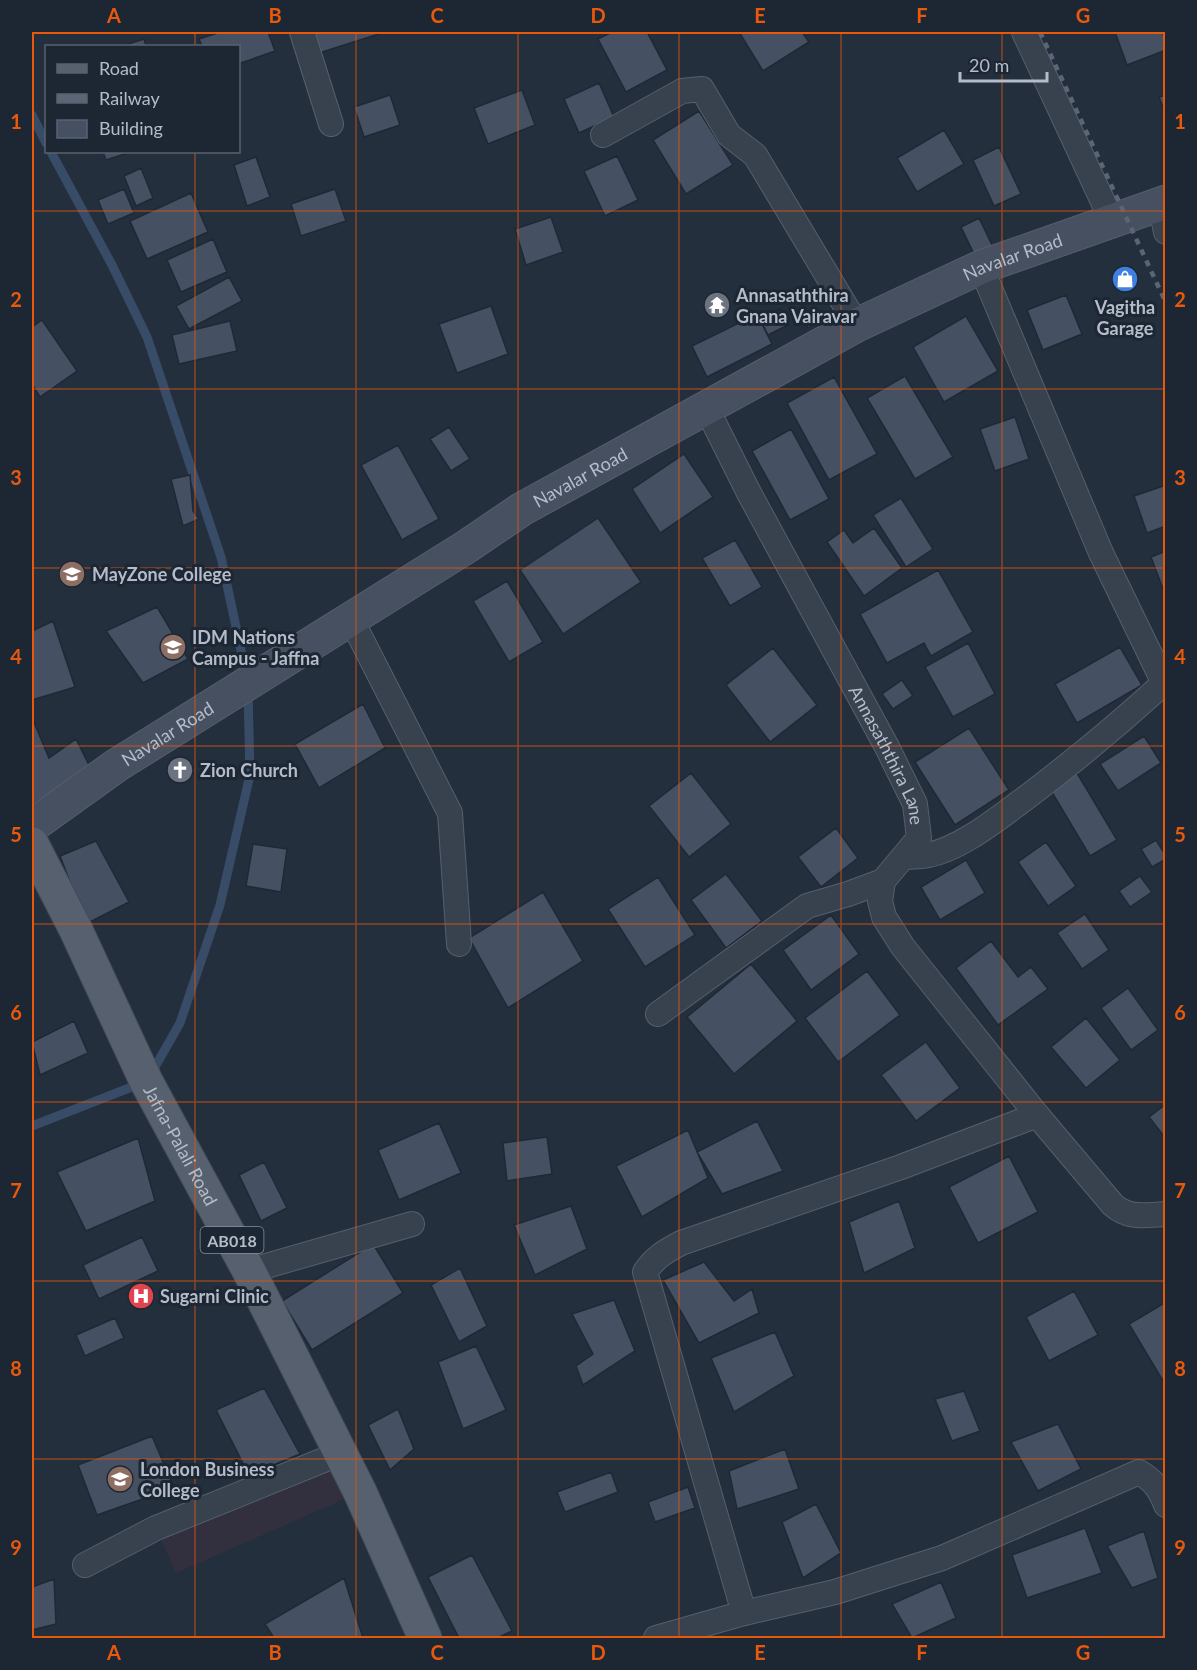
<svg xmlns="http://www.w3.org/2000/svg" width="1197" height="1670" font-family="Lato,sans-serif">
  <rect width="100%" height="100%" fill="#242f3e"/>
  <path fill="#32303f" d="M341 1453 360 1492 176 1573 156 1528Z"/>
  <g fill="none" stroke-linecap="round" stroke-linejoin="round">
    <path stroke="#394c67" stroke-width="9" d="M32 115 46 143
      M51 152 112 265 147 337 221 557 247 678
      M151 1074 180 1023 220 905 250 775 248 691
      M32 1126 142 1083"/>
  </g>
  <path fill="#455162" stroke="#1f2835" stroke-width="1.5" d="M221 32H268L275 51 238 64V46H202L199 39Z
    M308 32H385L316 54Z
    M612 32H647L667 70 626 92 598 39Z
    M739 32H802L809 42 763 71Z
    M1115 32H1162L1166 41V50L1127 65Z
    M144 39 146 46H122Z
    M599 83 614 117 579 133 564 99Z
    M522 90 535 125 488 144 474 108Z
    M390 95 400 125 364 137 354 107Z
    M1166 95V115L1159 97Z
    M699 111 733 165 686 194 653 140Z
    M944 130 964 164 917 192 897 158Z
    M999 147 1021 194 994 206 973 160Z
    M103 152H131L106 160Z
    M617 156 638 200 605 216 584 171Z
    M256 157 270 197 247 206 234 165Z
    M141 168 153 198 136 206 124 176Z
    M124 189 134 213 108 224 98 200Z
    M335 189 346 221 301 236 291 204Z
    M191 193 208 232 147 259 130 221Z
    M551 217 563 252 526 265 515 229Z
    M979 218 993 247 975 256 961 227Z
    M213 239 227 272 181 292 167 260Z
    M229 277 242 301 189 329 176 306Z
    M1066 295 1082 334 1043 350 1027 310Z
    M491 306 508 354 457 373 439 324Z
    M780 309 788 325 768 335 760 319Z
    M816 313 820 321 808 328 804 319Z
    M757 314 772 344 707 377 692 346Z
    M966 316 998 371 944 402 913 347Z
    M42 320 77 371 40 397 32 384V327Z
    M230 321 237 351 179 364 172 335Z
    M905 376 953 457 915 479 867 398Z
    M834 377 877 454 829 480 787 403Z
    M1015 417 1029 459 995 471 980 429Z
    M449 427 470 459 451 471 430 439Z
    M791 429 829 499 790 520 752 451Z
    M398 445 439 519 402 540 361 465Z
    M684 454 713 497 660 533 632 489Z
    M190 475 193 511 199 519 183 526 171 479Z
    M1166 485V526L1147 533 1134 496Z
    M901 498 933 549 906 567 873 515Z
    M598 518 641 582 563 634 520 570Z
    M874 528 902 568 864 596 827 542 844 530 853 543Z
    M735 540 762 587 730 606 702 558Z
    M1166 551V597L1151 557Z
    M938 570 973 632 931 656 924 643 887 663 860 614Z
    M507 581 543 642 509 662 473 601Z
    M157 607 188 659 143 683 106 631Z
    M53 621 75 687 32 700V631Z
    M968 643 995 694 953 717 925 667Z
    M1120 647 1142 685 1077 723 1055 684Z
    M773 648 817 705 770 742 726 685Z
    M902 680 913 696 893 709 882 694Z
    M363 704 385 748 319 788 295 744Z
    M33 720 49 758 76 739 91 769 32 805Z
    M969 728 1009 790 955 825 915 762Z
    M1144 736 1161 763 1118 791 1100 764Z
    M691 773 731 824 689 857 649 806Z
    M1077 773 1117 840 1090 856 1050 789Z
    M836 828 858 858 821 887 798 857Z
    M1156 840 1166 856V859L1152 867 1141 849Z
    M96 841 129 902 86 924 60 856Z
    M1046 842 1076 886 1048 906 1018 862Z
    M253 844 287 849 281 892 246 886Z
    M966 860 985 893 940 920 921 887Z
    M726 874 762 921 726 948 691 900Z
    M1140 876 1152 892 1130 907 1119 891Z
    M658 877 695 935 645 967 608 909Z
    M543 892 583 961 508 1008 469 938Z
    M1085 914 1109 950 1082 969 1057 933Z
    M831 915 859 954 811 990 783 950Z
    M991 941 1018 977 1031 967 1048 989 998 1025 956 968Z
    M751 964 797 1021 734 1074 687 1017Z
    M867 971 900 1015 838 1062 805 1018Z
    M1128 988 1158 1030 1131 1050 1101 1008Z
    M1086 1018 1120 1060 1086 1088 1051 1047Z
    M74 1021 88 1053 40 1075 32 1042Z
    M926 1042 960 1088 916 1121 881 1075Z
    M1166 1104V1139L1149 1117Z
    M757 1121 783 1171 722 1194 697 1152Z
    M439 1123 461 1173 399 1200 378 1150Z
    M688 1130 708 1178 642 1217 616 1166Z
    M547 1137 552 1174 507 1181 503 1143Z
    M138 1138 155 1201 86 1231 57 1172Z
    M1009 1156 1038 1212 978 1243 949 1187Z
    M264 1162 287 1208 261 1221 239 1175Z
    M899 1201 915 1248 864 1273 849 1222Z
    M571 1206 587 1249 535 1275 514 1225Z
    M142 1237 158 1271 99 1299 83 1265Z
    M373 1244 403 1293 312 1350 282 1301Z
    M704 1262 734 1301 752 1289 759 1313 699 1343 663 1280Z
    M460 1268 487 1326 459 1342 431 1285Z
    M1074 1291 1098 1335 1049 1361 1026 1317Z
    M614 1300 635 1351 583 1385 576 1366 593 1354 572 1314Z
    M1166 1302V1386L1129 1324Z
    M115 1318 124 1338 85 1356 76 1335Z
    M775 1332 794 1376 734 1412 711 1358Z
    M476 1346 506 1410 463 1429 438 1362Z
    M264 1388 300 1454 249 1475 216 1410Z
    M964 1391 980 1431 952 1441 935 1399Z
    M398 1409 414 1449 390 1470 368 1425Z
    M1058 1424 1081 1469 1038 1491 1011 1442Z
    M152 1436 174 1488 97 1515 78 1465Z
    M785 1449 799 1489 737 1509 729 1471Z
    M611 1472 618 1492 565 1512 557 1492Z
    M688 1487 695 1508 655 1522 648 1502Z
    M816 1504 841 1553 803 1578 782 1522Z
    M1085 1528 1102 1573 1027 1598 1012 1555Z
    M1144 1531 1158 1578 1132 1588 1107 1546Z
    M472 1555 512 1631 497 1638H459L428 1577Z
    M344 1578 363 1638H274L265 1624Z
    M54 1579 56 1624 32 1630V1587Z
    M941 1582 956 1618 912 1638 892 1604Z"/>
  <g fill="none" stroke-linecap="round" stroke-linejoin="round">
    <defs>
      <g id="street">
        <path d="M302 32 331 124"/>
        <path d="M1024 32 1112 221"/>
        <path d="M603 135 682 91 702 89 729 135 755 155 857 325"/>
        <path d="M1160 203 1166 232"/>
        <path d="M981 267 1101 553 1164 683"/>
        <path id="s1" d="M706 407 749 493 887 747 915 804 919 838 883 881 880 901 884 917 903 947 1037 1115 1113 1205C1129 1219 1145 1215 1166 1214"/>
        <path d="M351 619 450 813 459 944"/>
        <path d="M905 857C913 856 921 857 928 855 960 849 997 819 1023 800 1072 763 1119 724 1164 683L1166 685"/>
        <path d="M658 1014 807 906 848 894 883 881"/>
        <path d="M249 1271 412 1224"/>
        <path d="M85 1565 156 1528 341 1453"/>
        <path d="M744 1613 835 1592 942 1558 1139 1472C1153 1480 1160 1489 1166 1505"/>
        <path d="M656 1638 744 1613 645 1272C655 1257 666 1251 681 1243L901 1167 1037 1115"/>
      </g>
      <g id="secondary">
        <path id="s2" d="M32 826 117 765 466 547 522 509 857 325 981 267 1166 202"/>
      </g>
      <g id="primary">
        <path id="s3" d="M32 844 76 930 146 1081 249 1271 360 1492 425 1638"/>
      </g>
    </defs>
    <use href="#street" stroke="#565f6c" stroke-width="26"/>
    <use href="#secondary" stroke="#565f6c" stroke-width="35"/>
    <use href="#primary" stroke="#414a57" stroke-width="35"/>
    <use href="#street" stroke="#38414e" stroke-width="24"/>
    <use href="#secondary" stroke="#465061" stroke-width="33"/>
    <use href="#primary" stroke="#56606e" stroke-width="33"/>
    <path stroke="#5a6575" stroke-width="4.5" stroke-dasharray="6 6" stroke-linecap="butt" d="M1040 32 1166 303"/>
  </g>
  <path fill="none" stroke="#e8590c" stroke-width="1.5" stroke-opacity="0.55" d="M195 32V46M356 32V1638M518 32V1638M679 32V1638M841 32V1638M1002 32V1638M195 152V1638M32 211H1166M32 389H1166M32 568H1166M32 746H1166M32 924H1166M32 1102H1166M32 1281H1166M32 1459H1166"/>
  <defs>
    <symbol id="shop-disc" viewBox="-11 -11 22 22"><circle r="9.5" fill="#3f7fe0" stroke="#1d2633"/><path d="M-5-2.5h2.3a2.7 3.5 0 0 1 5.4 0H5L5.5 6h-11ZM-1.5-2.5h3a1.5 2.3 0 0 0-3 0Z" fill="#fff"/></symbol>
    <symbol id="temple-disc" viewBox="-11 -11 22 22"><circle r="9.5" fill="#6b7280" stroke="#1d2633"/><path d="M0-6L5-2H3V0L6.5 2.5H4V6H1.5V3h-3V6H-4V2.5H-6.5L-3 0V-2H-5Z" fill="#fff"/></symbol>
    <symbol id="university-disc" viewBox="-11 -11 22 22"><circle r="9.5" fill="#8d6e63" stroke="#1d2633"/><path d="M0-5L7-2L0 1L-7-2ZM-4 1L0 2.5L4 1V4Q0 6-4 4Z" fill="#fff"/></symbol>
    <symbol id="church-disc" viewBox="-11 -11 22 22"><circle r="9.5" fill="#6b7280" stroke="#1d2633"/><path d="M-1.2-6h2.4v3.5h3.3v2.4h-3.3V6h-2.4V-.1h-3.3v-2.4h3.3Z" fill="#fff"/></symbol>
    <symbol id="hospital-disc" viewBox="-11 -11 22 22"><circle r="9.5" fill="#e0444e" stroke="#1d2633"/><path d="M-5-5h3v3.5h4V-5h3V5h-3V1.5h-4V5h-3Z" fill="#fff"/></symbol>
  </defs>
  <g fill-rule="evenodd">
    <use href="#shop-disc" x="1110" y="264" width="30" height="30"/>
    <use href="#temple-disc" x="702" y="290" width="30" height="30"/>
    <use href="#university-disc" x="57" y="559" width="30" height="30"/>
    <use href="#university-disc" x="158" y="632" width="30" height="30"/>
    <use href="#church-disc" x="165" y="755" width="30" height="30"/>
    <use href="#hospital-disc" x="126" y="1281" width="30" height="30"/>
    <use href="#university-disc" x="105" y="1464" width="30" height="30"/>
  </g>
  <g text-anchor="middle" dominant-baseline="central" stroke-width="6" stroke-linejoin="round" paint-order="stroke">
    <rect fill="#1d2633" stroke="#878f9c" stroke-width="1.5" x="200.5" y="1227" width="63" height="26" rx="4.5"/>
    <g font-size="16" font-weight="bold" fill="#b4bcc9">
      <text x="232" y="1240">AB018</text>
    </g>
    <g font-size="18" fill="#b4bcc9" stroke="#1d2633">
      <text stroke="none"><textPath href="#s2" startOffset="1136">Navalar Road</textPath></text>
      <text stroke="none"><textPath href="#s2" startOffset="650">Navalar Road</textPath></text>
      <text stroke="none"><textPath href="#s2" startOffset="164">Navalar Road</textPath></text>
      <text stroke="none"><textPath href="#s1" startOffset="393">Annasaththira Lane</textPath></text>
      <text stroke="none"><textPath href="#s3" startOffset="336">Jafna-Palali Road</textPath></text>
    </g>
    <g font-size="18" font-weight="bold" fill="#b4bcc9" stroke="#1d2633" text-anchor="start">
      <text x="736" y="295">Annasaththira<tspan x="736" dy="21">Gnana Vairavar</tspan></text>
      <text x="1125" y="307" text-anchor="middle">Vagitha<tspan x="1125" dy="21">Garage</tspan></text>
      <text x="92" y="574">MayZone College</text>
      <text x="192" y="637">IDM Nations<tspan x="192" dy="21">Campus - Jaffna</tspan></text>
      <text x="200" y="770">Zion Church</text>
      <text x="160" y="1296">Sugarni Clinic</text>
      <text x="140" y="1469">London Business<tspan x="140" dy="21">College</tspan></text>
    </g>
  </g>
  <rect width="1197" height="1670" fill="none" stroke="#1d2633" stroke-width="66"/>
  <rect x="45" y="45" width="195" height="108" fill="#1d2633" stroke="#59626f" stroke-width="1.5"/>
  <rect x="57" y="64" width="30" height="9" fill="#56606e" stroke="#59626f" stroke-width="1.5"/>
  <text x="99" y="75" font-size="18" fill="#b4bcc9">Road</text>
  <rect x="57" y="94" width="30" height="9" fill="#5a6575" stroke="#59626f" stroke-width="1.5"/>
  <text x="99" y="105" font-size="18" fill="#b4bcc9">Railway</text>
  <rect x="57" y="120" width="30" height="18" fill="#455162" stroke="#59626f" stroke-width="1.5"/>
  <text x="99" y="135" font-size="18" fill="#b4bcc9">Building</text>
  <path d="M960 72v9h87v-9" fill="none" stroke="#b4bcc9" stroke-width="3"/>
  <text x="969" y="72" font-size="18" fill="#b4bcc9" stroke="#1d2633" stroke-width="4.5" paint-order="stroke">20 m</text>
  <rect x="33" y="33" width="1131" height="1604" fill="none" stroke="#e8590c" stroke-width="2"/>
  <g font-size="20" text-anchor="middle" font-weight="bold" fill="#e8590c">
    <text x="114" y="23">A</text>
    <text x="275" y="23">B</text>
    <text x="437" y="23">C</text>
    <text x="598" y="23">D</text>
    <text x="760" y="23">E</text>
    <text x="922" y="23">F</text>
    <text x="1083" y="23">G</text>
    <text x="16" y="129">1</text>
    <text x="1180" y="129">1</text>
    <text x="16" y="307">2</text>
    <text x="1180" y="307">2</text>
    <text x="16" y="485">3</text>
    <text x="1180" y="485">3</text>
    <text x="16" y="664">4</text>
    <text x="1180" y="664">4</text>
    <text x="16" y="842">5</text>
    <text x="1180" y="842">5</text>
    <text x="16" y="1020">6</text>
    <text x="1180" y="1020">6</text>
    <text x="16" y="1198">7</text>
    <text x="1180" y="1198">7</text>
    <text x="16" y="1376">8</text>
    <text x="1180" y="1376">8</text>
    <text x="16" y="1555">9</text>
    <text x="1180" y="1555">9</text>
    <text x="114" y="1660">A</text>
    <text x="275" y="1660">B</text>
    <text x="437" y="1660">C</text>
    <text x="598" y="1660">D</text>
    <text x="760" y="1660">E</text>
    <text x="922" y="1660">F</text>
    <text x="1083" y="1660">G</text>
  </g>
</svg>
